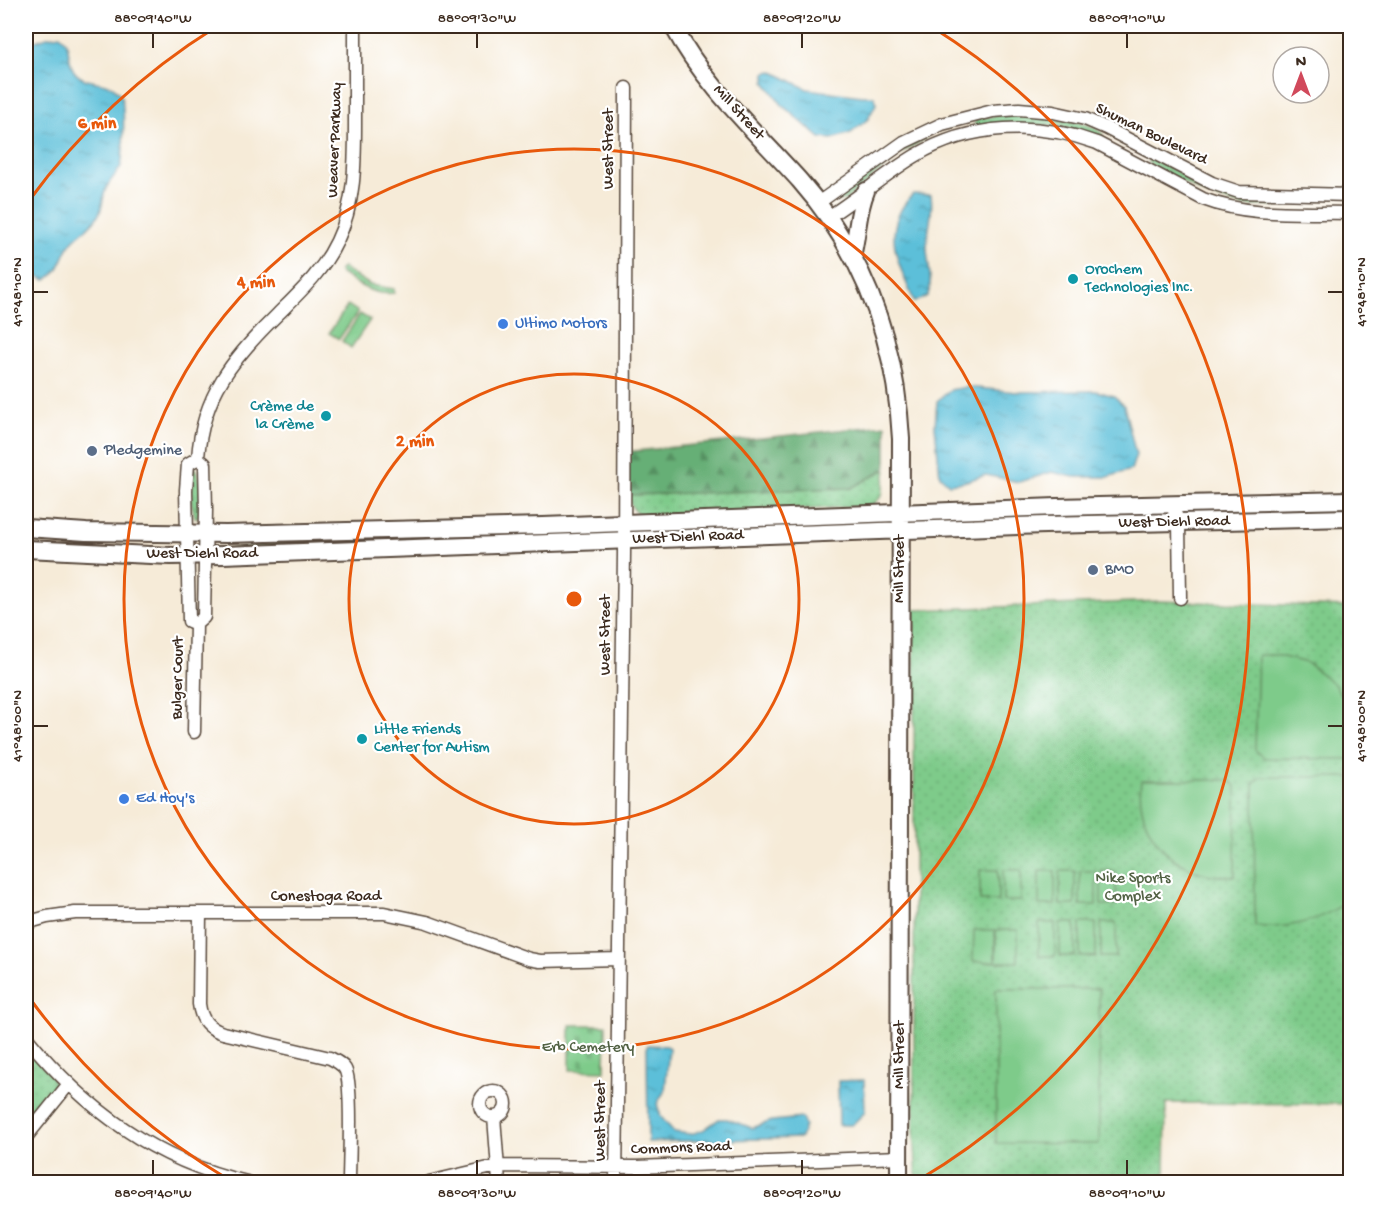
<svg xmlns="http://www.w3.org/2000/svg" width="1376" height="1208" font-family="'Gochi Hand',sans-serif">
  <defs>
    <pattern id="grass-dots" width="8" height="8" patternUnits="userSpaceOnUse" patternTransform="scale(1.5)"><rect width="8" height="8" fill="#7ecb8a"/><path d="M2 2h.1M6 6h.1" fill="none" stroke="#6eae77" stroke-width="1.8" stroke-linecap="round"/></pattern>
    <pattern id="forest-firs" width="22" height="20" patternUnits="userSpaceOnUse" patternTransform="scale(1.5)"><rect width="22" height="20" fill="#66af76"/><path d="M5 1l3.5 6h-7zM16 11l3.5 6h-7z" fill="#558f60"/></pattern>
    <pattern id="cemetery-stones" width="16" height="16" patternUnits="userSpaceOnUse" patternTransform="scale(1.5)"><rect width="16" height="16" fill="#7ecb8a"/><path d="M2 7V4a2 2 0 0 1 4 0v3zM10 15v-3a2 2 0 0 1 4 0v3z" fill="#6eae77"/></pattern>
    <pattern id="water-ripples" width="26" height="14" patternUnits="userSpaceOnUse" patternTransform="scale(1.5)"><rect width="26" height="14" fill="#5bbfd9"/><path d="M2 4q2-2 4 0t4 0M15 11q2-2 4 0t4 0" fill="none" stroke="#4c9baf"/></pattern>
  </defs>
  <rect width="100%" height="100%" fill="#fff"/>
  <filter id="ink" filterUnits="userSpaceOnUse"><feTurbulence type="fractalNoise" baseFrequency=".0167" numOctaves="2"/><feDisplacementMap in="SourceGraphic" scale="12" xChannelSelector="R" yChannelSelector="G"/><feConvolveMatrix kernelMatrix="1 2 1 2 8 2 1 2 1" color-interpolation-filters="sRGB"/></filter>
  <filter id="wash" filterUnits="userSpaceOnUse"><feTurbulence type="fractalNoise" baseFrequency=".008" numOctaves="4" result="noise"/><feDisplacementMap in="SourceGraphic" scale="24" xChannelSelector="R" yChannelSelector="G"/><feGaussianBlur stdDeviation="1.35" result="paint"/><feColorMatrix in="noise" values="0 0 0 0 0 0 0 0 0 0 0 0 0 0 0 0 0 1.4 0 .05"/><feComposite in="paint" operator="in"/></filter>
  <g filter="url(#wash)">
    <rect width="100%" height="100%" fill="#f6ebd8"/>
    <path fill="url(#grass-dots)" stroke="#5c7a54" stroke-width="1.5" d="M1001 115C1021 115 1094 118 1103 135L1100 139 1068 128 1047 125 977 127 974 125 976 119Z
      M927 138 901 153 849 197 845 200 834 201V199L911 144Z
      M1150 158 1211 189 1227 194 1240 197 1281 199 1284 204 1282 206H1242L1207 195 1150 165 1148 162Z
      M343 268 370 285 394 289V293C373 296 357 284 340 273L339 271Z
      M193 466C204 479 201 500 198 517L195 518 191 501Z
      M886 469 882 496 872 506 642 517C633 511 630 505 628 495L851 488Z
      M602 529V533L554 534 461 542 225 549 368 534Z
      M1160 601 1350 607V1104L1166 1103 1165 1182H917L914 1132V610Z
      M26 1047 52 1078 56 1088 51 1096 26 1124Z"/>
    <path fill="url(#forest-firs)" stroke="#506c4a" stroke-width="1.5" d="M886 425V469L851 488 628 495 626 452Z"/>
    <path fill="url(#cemetery-stones)" stroke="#5c7a54" stroke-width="1.5" d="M570 1025H606L605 1071 570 1070Z"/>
    <path fill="#7ecb8a" stroke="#5c7a54" stroke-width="1.5" d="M348 305 358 312 339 339 329 333Z
      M360 314 370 320 351 348 342 341Z
      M1258 655H1275L1307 663 1334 684 1350 707V759L1265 758 1255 750Z
      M1262 777H1350V899C1324 920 1288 930 1255 926L1254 783Z
      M1141 780H1229L1236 786 1235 876C1224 876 1213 877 1202 873 1161 860 1136 823 1141 780Z
      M980 870H998V901H980Z
      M1003 870H1021V901H1003Z
      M1039 871H1055V905H1039Z
      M1060 871H1075V905H1060Z
      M1080 871H1096V905H1080Z
      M1101 871H1116V905H1101Z
      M1039 923H1055V956H1039Z
      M1060 923H1075V956H1060Z
      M1080 923H1096V957L1080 956Z
      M1101 923H1116V957H1101Z
      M974 930H995V962L973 961Z
      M996 930H1018V962H996Z
      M996 989H1099V1144L996 1143Z"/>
    <path fill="url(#water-ripples)" stroke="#4b747c" stroke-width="1.5" d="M60 35C72 43 66 59 74 71 86 88 111 76 121 96 125 105 124 160 120 168 115 176 108 182 105 191 102 200 103 210 97 217 90 228 78 234 71 243 62 256 61 273 45 280L26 270V44L47 37Z
      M772 71 807 89 862 96H874L876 104 868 119 851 133 832 139 820 138 783 106 765 82V73Z
      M913 194 931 195C934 213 927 230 927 248 927 260 934 286 927 296 924 300 918 300 914 301 898 262 879 229 913 194Z
      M967 387 1017 392 1096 391 1114 396 1124 406 1136 455 1131 470 1108 477H1074L1052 472 1019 482 986 475 963 482 949 484 940 476 935 426 937 401 950 390Z
      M649 1045 667 1046 669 1048 665 1090 657 1104 661 1117 674 1132 691 1134 703 1130 719 1119H727L752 1128 772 1121 802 1118 805 1125 801 1138 648 1142 647 1046Z
      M864 1080 865 1112 852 1125H839L838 1081Z"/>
  </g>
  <g filter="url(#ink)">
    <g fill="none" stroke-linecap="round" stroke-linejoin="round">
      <defs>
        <path id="street" d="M818 203 904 142 942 124 993 111 1019 109 1053 112 1085 119 1106 128 1212 183 1239 192 1350 195
          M828 217C858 198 885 174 915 156 970 123 1038 121 1097 143L1203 199C1250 217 1301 212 1350 213
          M198 458C202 395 234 357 277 315 300 292 323 271 337 241 356 202 355 159 355 117 355 86 355 56 355 26
          M1171 504 1179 522 1180 598
          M196 624 189 621 186 490 188 464 198 458
          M194 732 196 624 204 617 206 510 205 464 198 458
          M200 913 199 1004C201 1020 208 1028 223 1033L330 1058C336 1061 342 1064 345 1069 353 1083 349 1162 349 1182
          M26 923 47 917 75 913H384L427 922 529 959 540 961 619 959
          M26 1037C85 1109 155 1161 247 1182
          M480 1104a13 13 0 1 1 26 0a13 13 0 1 1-26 0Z
          M494 1117 499 1182
          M26 1137 68 1085
          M429 1182 497 1166 636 1167 900 1157
          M616 1182 624 553 626 88"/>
        <path id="secondary" d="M673 26C705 86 755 131 800 181 865 255 896 342 901 439L899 1182
          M852 256C858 234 857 212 866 191
          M26 528 86 532 226 534 543 526 1057 507 1350 500
          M26 549 171 556 223 555 1045 525 1350 518"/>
      </defs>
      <use href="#street" stroke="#57473a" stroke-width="15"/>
      <use href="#secondary" stroke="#57473a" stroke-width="20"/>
      <use href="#street" stroke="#fff" stroke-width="12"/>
      <use href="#secondary" stroke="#fff" stroke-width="16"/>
    </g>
  </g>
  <path fill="none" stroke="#3b2a1e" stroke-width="2" d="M153 33V48M477 33V48M802 33V48M1127 33V48M33 292H48M1328 292H1343M33 726H48M1328 726H1343M153 1160V1175M477 1160V1175M802 1160V1175M1127 1160V1175"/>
  <g fill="none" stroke="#e8590c" stroke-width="3">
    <circle cx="574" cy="599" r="225"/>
    <circle cx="574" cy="599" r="450"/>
    <path d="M231 1181A675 675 0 0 1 28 996M28 202A675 675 0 0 1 216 27M932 27A675 675 0 0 1 917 1181"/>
  </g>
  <g fill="#0f9aa8" stroke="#fff" stroke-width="2">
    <circle cx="1073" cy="279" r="6"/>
    <circle cx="326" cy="416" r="6"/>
    <circle cx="362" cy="739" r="6"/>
  </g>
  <g fill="#3f7fe0" stroke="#fff" stroke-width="2">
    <circle cx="503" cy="324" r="6"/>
    <circle cx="124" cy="799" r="6"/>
  </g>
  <g fill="#5c6f8a" stroke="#fff" stroke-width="2">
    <circle cx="92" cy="451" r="6"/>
    <circle cx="1093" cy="570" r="6"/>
  </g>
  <g text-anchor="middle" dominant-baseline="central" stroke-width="4.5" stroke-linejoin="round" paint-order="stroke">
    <g font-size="16" fill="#3b2a1e" stroke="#fff">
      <text transform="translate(738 113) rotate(48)">Mill Street</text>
      <text transform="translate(1151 135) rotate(26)">Shuman Boulevard</text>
      <text transform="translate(336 140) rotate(-88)">Weaver Parkway</text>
      <text transform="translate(609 149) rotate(-90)">West Street</text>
      <text transform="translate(1174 523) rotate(-1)">West Diehl Road</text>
      <text transform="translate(688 538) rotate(-2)">West Diehl Road</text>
      <text x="202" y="554">West Diehl Road</text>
      <text transform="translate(900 569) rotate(-90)">Mill Street</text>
      <text transform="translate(606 635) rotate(-90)">West Street</text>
      <text transform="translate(179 678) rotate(-89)">Bulger Court</text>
      <text x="326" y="897">Conestoga Road</text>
      <text transform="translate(900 1055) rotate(-90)">Mill Street</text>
      <text transform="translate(601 1121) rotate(-90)">West Street</text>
      <text transform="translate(681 1149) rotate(-2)">Commons Road</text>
    </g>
    <g font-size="16" fill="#0d838f" stroke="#fff" text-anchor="start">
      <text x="1085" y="270">Orochem<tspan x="1085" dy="18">Technologies Inc.</tspan></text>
      <text x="314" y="407" text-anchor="end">Crème de<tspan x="314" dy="18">la Crème</tspan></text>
      <text x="374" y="730">Little Friends<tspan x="374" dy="18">Center for Autism</tspan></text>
    </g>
    <g font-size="16" fill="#366cbe" stroke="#fff" text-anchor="start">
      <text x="515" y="324">Ultimo Motors</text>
      <text x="136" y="799">Ed Hoy's</text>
    </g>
    <g font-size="16" fill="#4e5e75" stroke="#fff" text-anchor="start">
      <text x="104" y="451">Pledgemine</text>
      <text x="1105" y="570">BMO</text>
    </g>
    <g font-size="16" fill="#526244" stroke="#fff">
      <text x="1133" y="879">Nike Sports<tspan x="1133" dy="18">Complex</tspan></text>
      <text x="588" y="1048">Erb Cemetery</text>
    </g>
  </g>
  <circle cx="574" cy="599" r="9" fill="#e8590c" stroke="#fff" stroke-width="3"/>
  <g font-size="18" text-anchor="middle" font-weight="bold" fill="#e8590c" stroke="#fff" stroke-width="4.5" stroke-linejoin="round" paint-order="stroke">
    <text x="97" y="128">6 min</text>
    <text x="256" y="287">4 min</text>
    <text x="415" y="446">2 min</text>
  </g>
  <rect width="1376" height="1208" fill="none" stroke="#fff" stroke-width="66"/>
  <g transform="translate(1301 75)"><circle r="28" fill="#ffffff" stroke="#b1aaa5" stroke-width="1.5"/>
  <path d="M0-4.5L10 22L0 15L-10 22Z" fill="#d1495b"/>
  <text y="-9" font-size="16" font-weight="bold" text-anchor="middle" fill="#3b2a1e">N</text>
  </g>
  <rect x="33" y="33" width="1310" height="1142" fill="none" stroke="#3b2a1e" stroke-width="2"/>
  <g font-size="15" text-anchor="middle" fill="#3b2a1e">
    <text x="153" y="22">88°09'40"W</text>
    <text x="477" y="22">88°09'30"W</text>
    <text x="802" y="22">88°09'20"W</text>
    <text x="1127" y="22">88°09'10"W</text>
    <text transform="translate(16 292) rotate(-90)" y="5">41°48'10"N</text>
    <text transform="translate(1360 292) rotate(-90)" y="5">41°48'10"N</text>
    <text transform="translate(16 726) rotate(-90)" y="5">41°48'00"N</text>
    <text transform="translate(1360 726) rotate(-90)" y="5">41°48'00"N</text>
    <text x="153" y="1197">88°09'40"W</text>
    <text x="477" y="1197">88°09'30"W</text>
    <text x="802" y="1197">88°09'20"W</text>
    <text x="1127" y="1197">88°09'10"W</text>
  </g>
</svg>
